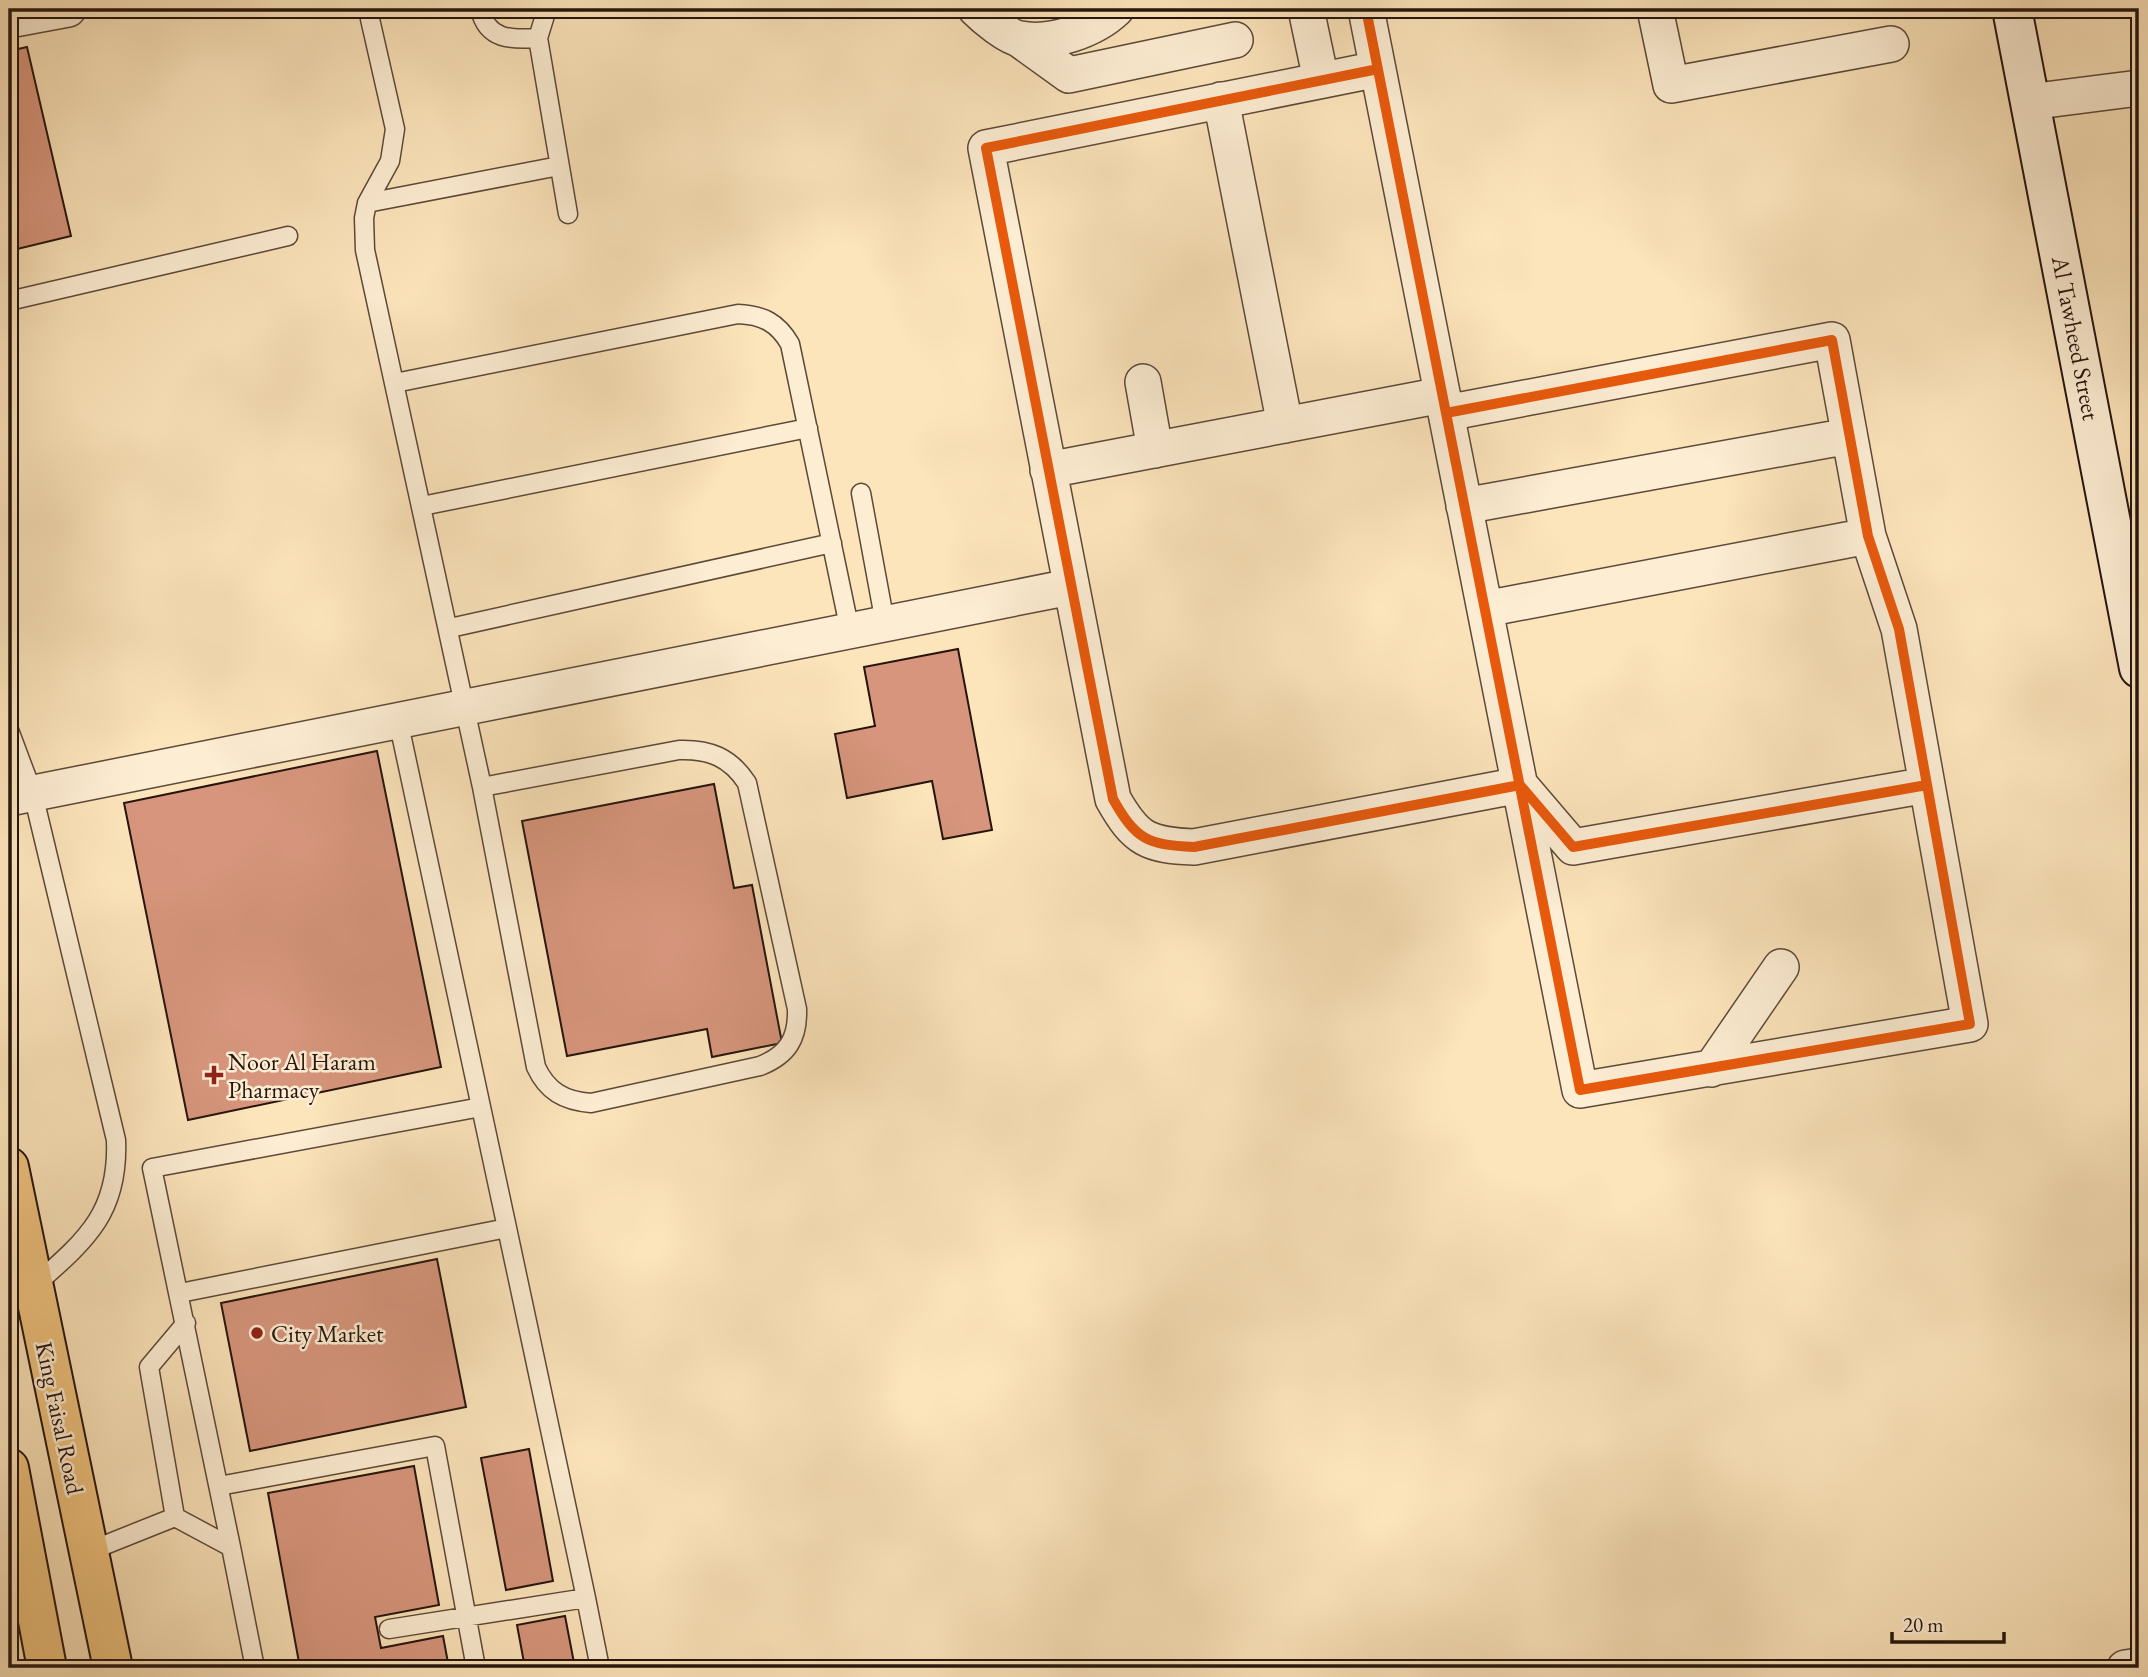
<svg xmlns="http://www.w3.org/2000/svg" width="2148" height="1677" font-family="'EB Garamond',serif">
  <rect width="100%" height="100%" fill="#fce4bb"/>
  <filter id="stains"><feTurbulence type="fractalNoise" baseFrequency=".00286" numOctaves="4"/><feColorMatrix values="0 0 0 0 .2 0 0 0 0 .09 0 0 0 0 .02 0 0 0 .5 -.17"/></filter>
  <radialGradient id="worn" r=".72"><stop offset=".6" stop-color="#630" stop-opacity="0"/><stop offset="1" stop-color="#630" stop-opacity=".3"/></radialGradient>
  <path fill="#d6957c" stroke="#26150e" stroke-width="2" d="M27 47 71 236 9 251V51Z
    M958 649 992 830 943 839 932 781 847 798 835 734 875 726 864 667Z
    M377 751 441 1067 188 1120 124 803Z
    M714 784 734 888 752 885 782 1043 712 1057 707 1029 567 1056 522 821Z
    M437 1259 466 1407 250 1451 221 1303Z
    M529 1449 553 1581 506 1590 481 1458Z
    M414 1466 439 1605 375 1617 381 1648 443 1636 449 1668H300L268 1493Z
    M565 1616 575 1668H525L517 1625Z"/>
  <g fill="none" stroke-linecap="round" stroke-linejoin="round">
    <defs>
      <path id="lane" d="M480 9C487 40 511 40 538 38
        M547 9 538 38 568 214
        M370 19 395 129 390 161 367 203 364 218 365 250 482 787
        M367 203 559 166
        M9 301 288 236
        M395 383 738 314C763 315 778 323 790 344L850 631
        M861 493 885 623
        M422 506 808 428
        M450 628 832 543
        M398 720 481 1107
        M9 730 33 794 116 1140C119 1213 86 1240 34 1286
        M679 750C709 749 730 757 747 783L797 1009C798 1038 788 1055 760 1066L591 1103C564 1101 547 1091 536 1067L482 787Z
        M180 1293 507 1228 481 1107 152 1168 231 1547
        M219 1486 435 1446 476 1668
        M175 1517 231 1547 255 1668
        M90 1551 175 1517 149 1367 186 1323
        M586 1598 600 1668
        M389 1629 586 1598 507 1228"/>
      <path id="street" d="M976 9C985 18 1008 37 1020 39 1051 45 1094 30 1116 9
        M1306 9 1321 80
        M1366 9 1580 1090 1970 1024 1899 629 1868 536 1832 340 1446 413
        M1655 9 1671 85 1891 44
        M9 20 68 9
        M1019 39 1069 75 1235 40
        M1378 69 986 148 1113 799C1136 840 1148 845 1194 847L1520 785 1573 847 1927 785
        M1221 100 1285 425
        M2030 102 2139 88
        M1143 382 1155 450
        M1048 470 1442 395
        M1464 506 1849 436
        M1485 609 1868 536
        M9 798 1070 587
        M1711 1069 1781 967
        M2125 1668 2139 1666"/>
      <path id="secondary" d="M2012 9 2139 668"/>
      <path id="primary" d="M9 1167 113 1668
        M9 1468 47 1668"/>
    </defs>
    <use href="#lane" stroke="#5c4939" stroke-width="21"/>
    <use href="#street" stroke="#5c4939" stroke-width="38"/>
    <use href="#secondary" stroke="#26150e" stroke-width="42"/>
    <use href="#primary" stroke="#26150e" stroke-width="42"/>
    <use href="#lane" stroke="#fdedd3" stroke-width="18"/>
    <use href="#street" stroke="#fdedd3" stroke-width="35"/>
    <use href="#secondary" stroke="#fdedd3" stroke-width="38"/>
    <use href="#primary" stroke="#eec27e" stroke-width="38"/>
    <defs>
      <path id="cycleway" d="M1366 9 1580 1090 1970 1024 1899 629 1868 536 1832 340 1446 413
        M1378 69 986 148 1113 799C1136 840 1148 845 1194 847L1520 785 1573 847 1927 785"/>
    </defs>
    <use href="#cycleway" stroke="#fdedd3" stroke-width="15"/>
    <use href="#cycleway" stroke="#e8590c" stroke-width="10"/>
  </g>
  <g fill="#8f2418" stroke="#fdedd3" stroke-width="2.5">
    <path d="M210.5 1064.5h7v7h7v7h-7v7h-7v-7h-7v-7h7z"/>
    <circle cx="257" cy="1333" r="7"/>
  </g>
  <g text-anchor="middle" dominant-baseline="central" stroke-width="5" stroke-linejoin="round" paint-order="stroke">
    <g font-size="24" fill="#26150e" stroke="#fdedd3">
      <text transform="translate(2076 338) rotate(79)">Al Tawheed Street</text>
      <text transform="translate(60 1418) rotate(78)">King Faisal Road</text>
    </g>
    <g font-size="24" fill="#26150e" stroke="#fdedd3" text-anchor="start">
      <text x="228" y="1061">Noor Al Haram<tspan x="228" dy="28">Pharmacy</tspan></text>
      <text x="271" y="1333">City Market</text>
    </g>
  </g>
  <rect width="2148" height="1677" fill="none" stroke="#fce4bb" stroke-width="35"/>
  <rect x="10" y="10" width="2127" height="1656" fill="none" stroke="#26150e" stroke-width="3.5"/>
  <rect x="18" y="18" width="2113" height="1642" fill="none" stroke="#26150e" stroke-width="2"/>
  <path d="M1892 1632v10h112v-10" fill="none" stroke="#26150e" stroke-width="3.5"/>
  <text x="1903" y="1632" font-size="21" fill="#26150e" stroke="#fdedd3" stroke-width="5" paint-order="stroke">20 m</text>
  <rect width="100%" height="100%" filter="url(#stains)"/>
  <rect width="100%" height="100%" fill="url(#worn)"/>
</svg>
